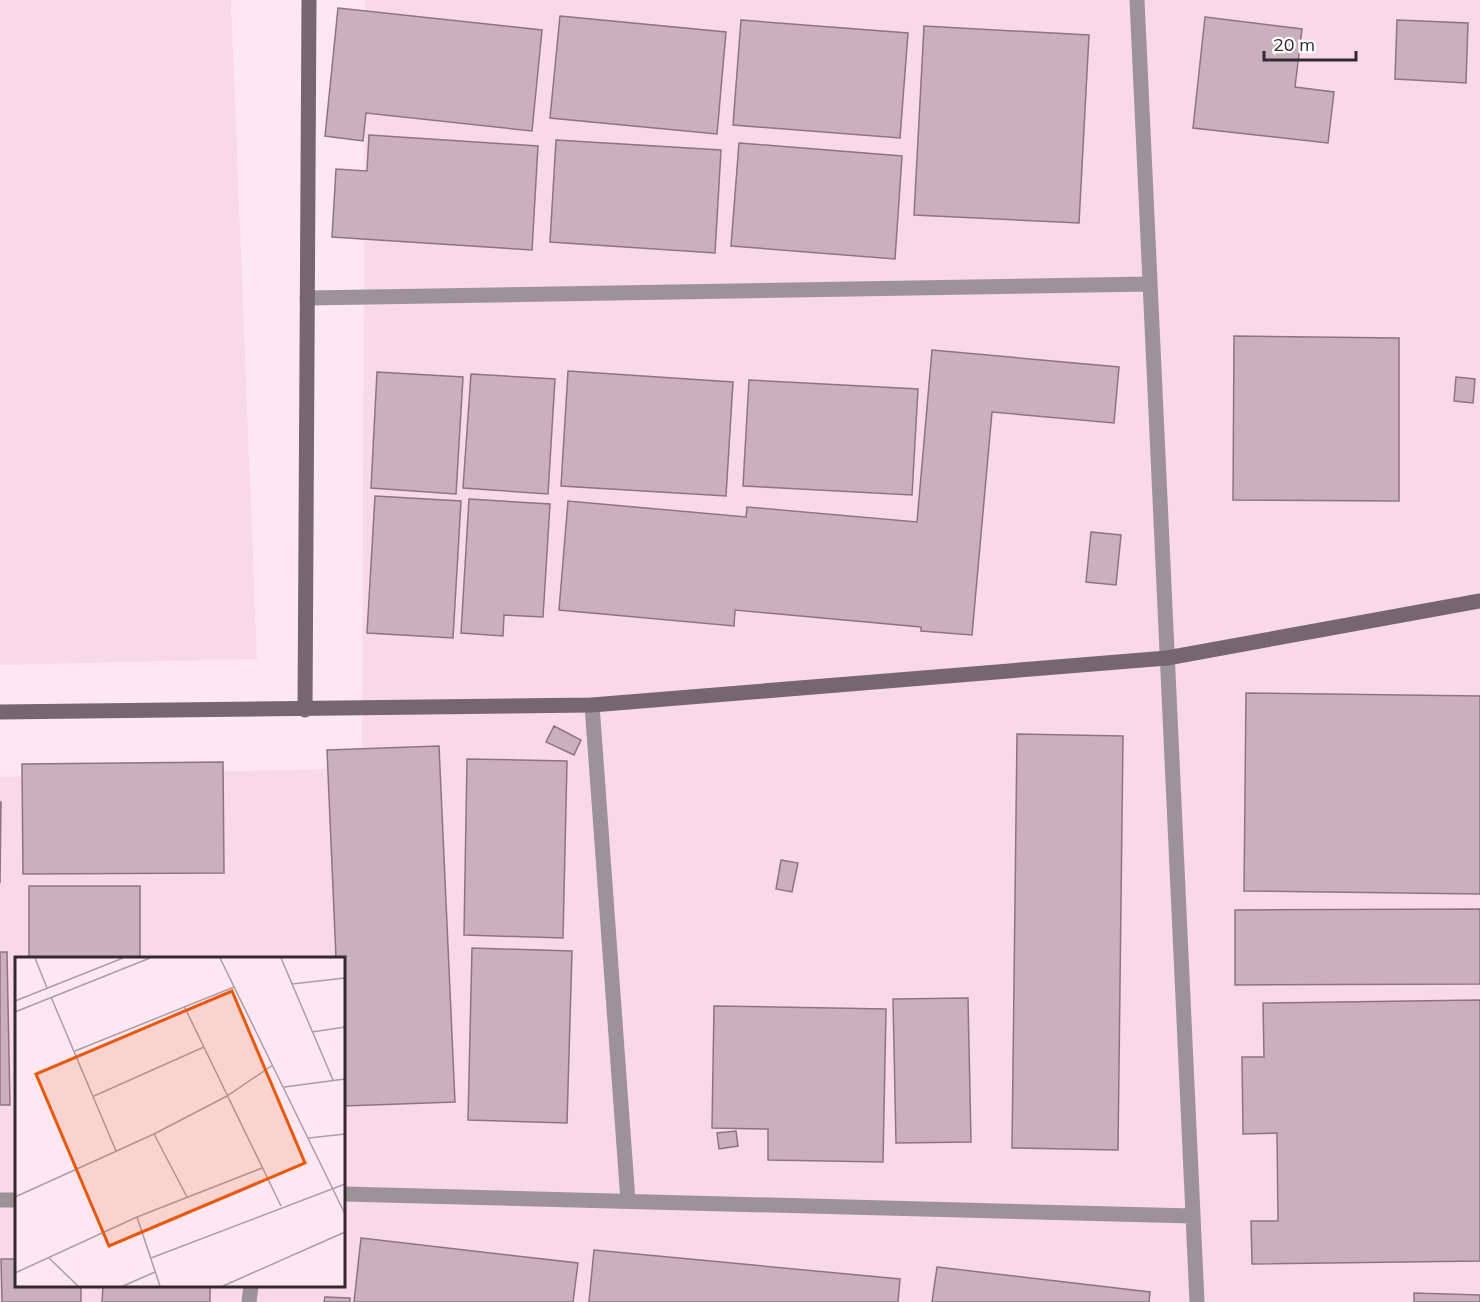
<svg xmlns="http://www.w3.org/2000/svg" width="1480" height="1302" font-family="Mulish,sans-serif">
  <rect width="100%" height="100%" fill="#fde8f2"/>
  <path fill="#f9d8e8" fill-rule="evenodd" d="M0 0H231L257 659 0 665Z
    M365 0H1480V1302H0V777L362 768ZM16 958H344V1286H16Z"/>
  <path fill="#c9b0bc" stroke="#8c7580" stroke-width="1.5" d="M338 8 542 30 532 131 366 113 363 141 325 136Z
    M560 16 726 32 717 134 550 118Z
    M1205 17 1302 29 1295 87 1334 92 1328 143 1193 128Z
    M741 20 908 33 900 138 733 125Z
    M1397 20 1468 23 1466 83 1395 79Z
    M924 26 1089 35 1079 223 914 215Z
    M369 135 538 146 532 250 332 237 336 169 367 171Z
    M556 140 721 150 715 253 550 242Z
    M739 143 902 156 895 259 731 246Z
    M1234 336 1399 338V501L1233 500Z
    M932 350 1119 367 1114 423 992 412 972 635 921 631V627L735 610 734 626 559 610 568 501 746 517 747 507 917 522Z
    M568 371 733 382 726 496 561 486Z
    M377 372 463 377 456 494 371 488Z
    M471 374 555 379 548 494 463 488Z
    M1456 377 1475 379 1473 403 1454 401Z
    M749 380 918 389 912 495 743 486Z
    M375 496 461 501 453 638 367 633Z
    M469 499 550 504 543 617 504 615 503 636 461 633Z
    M1091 532 1121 535 1116 585 1086 582Z
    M1246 693 1480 696V894L1244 891Z
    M554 726 581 740 574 755 546 742Z
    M1017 734 1123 736 1118 1150 1012 1148Z
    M439 746 455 1102 344 1106V958H336L327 750Z
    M467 759 567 761 563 938 464 935Z
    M223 762 224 873 23 874 22 764Z
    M0 802H1L0 883Z
    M781 860 798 863 792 892 776 889Z
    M29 886H140V958H29Z
    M1480 909V984L1235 985V910Z
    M472 948 572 951 567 1123 468 1120Z
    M0 952H7L10 1105H0Z
    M968 998 971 1142 896 1143 893 999Z
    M1480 1000V1261L1252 1264 1251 1221H1278L1277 1133 1243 1134 1242 1057H1264L1263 1003Z
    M714 1006 886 1009 883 1162 768 1160V1129L712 1128Z
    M736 1131 738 1146 719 1149 717 1133Z
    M361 1238 578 1263 573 1302H354Z
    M594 1250 900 1279 898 1302H589Z
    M1 1259H16V1286H81V1302H2Z
    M937 1267 1150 1292 1149 1302H932Z
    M103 1286H210V1302H102Z
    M1414 1293 1480 1295V1302H1414Z
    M325 1297 350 1298V1302H324Z"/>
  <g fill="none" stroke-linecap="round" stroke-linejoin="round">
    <path stroke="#9d9298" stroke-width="15" d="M1137 0 1197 1302
      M307 298 1150 284
      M592 705 628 1201
      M344 1194 1193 1216
      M0 1200H16
      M249 1302 251 1286"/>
    <path stroke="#76676e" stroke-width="15" d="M305 710 309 0
      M0 712 592 705 1167 658 1480 601"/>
  </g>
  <g transform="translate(15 957)">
    <rect width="330" height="330" fill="#fde8f2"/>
    <path fill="none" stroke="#ac9ca4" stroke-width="1.5" d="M20 1 32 31M205 1 330 257M266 1 318 123M277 27 330 21M36 40 101 194M0 44 108 1M169 49 266 249M0 55 135 1M297 75 330 70M60 94 219 30M269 130 330 122M79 139 189 90M139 177 172 240M294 181 330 177M0 240 139 177 212 139 258 108M122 260 145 329M34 301 63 329M136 301 330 227M0 316 122 260 247 211M108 329 140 315M208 329 330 275"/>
    <path fill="#e8590c" fill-opacity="0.15" stroke="#e8590c" stroke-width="3" d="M217 34 290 206 94 289 21 117Z"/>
    <rect width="330" height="330" fill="none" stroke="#332a2e" stroke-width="3"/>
  </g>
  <path d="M1264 51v9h92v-9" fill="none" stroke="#332a2e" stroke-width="3"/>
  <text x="1273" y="51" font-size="18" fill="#332a2e" stroke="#ffffff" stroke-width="4.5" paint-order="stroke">20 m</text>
</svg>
